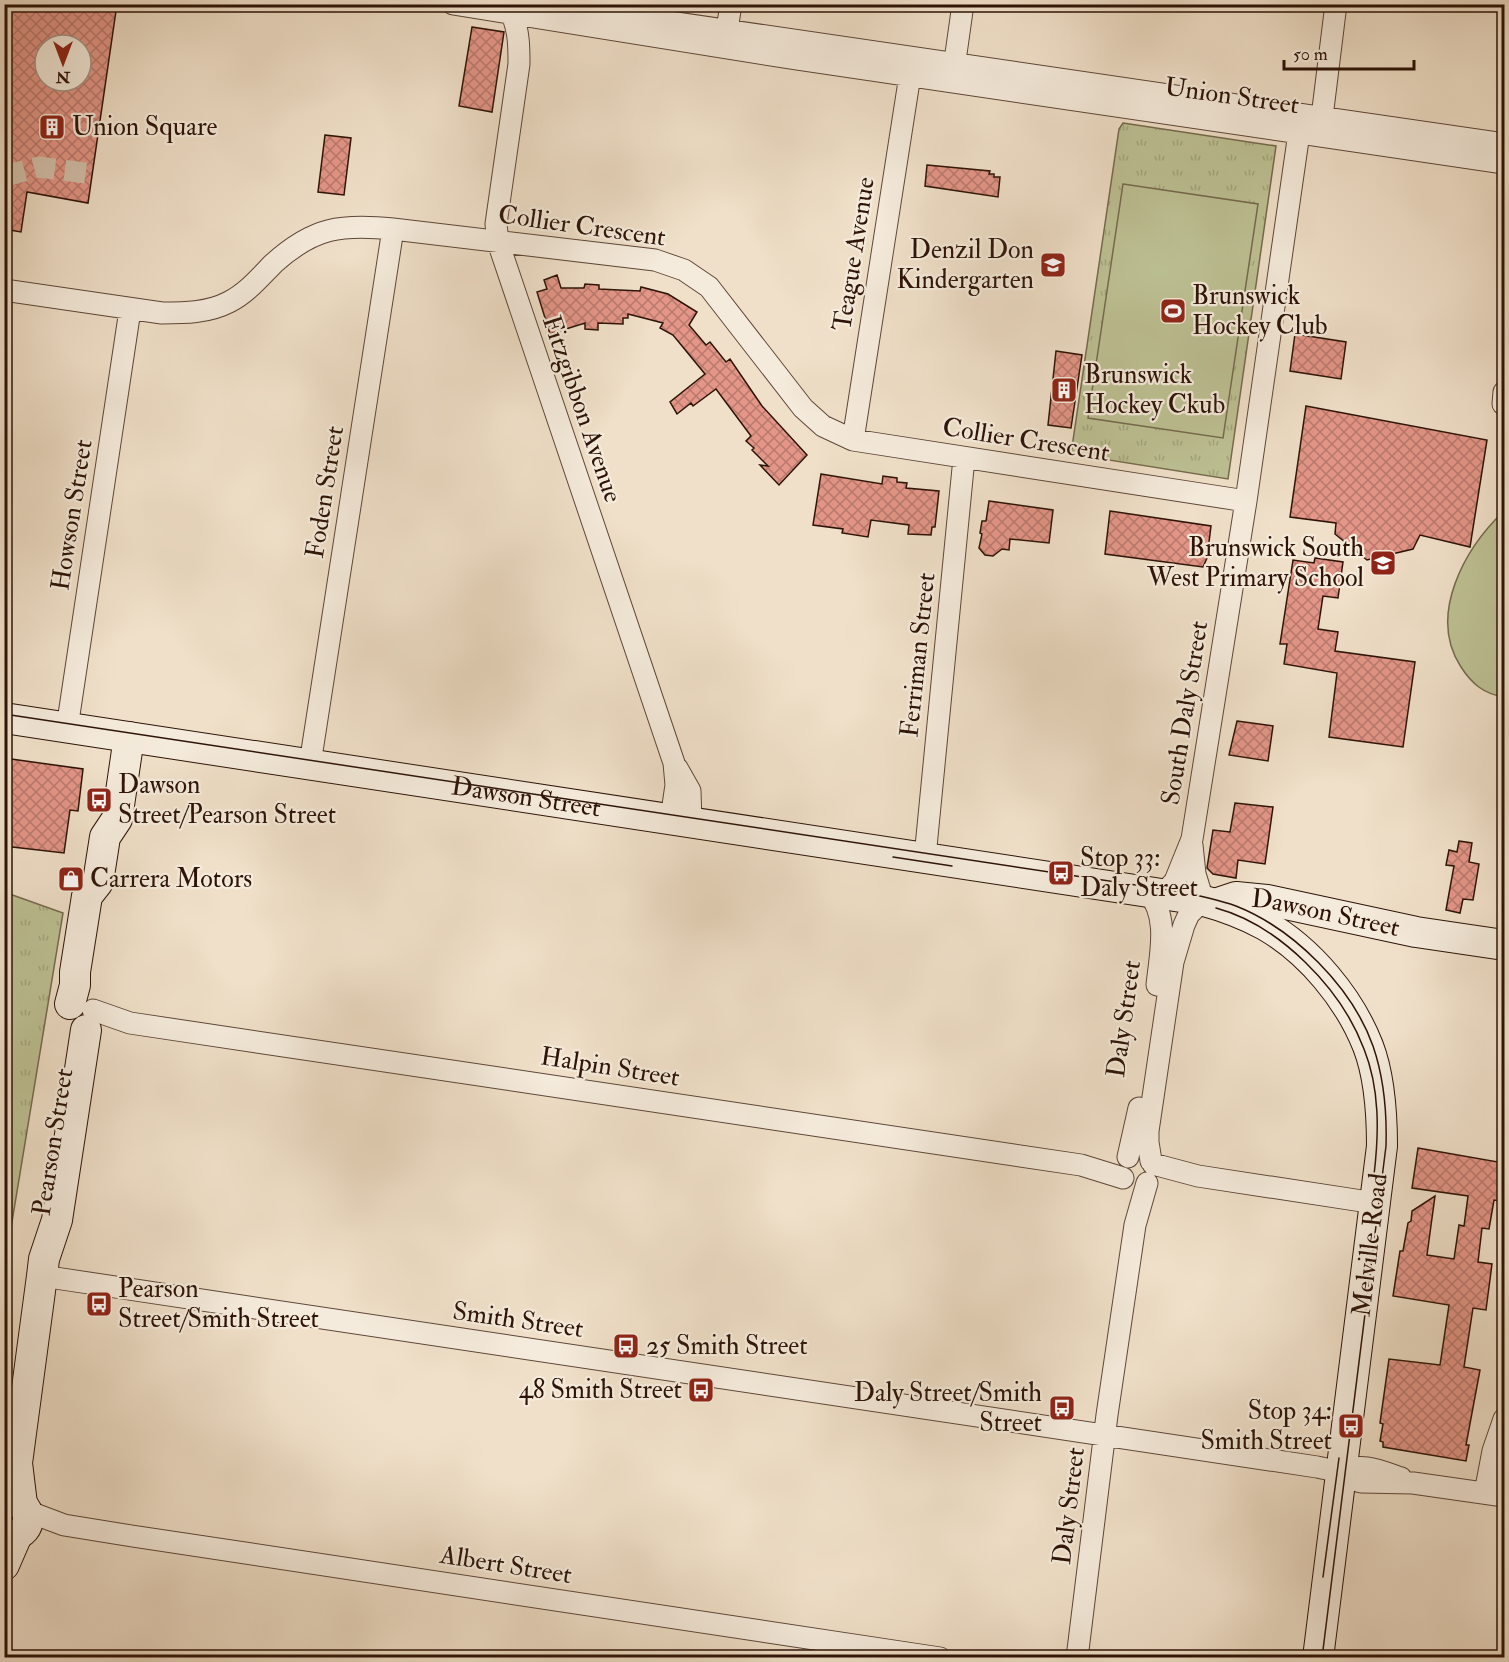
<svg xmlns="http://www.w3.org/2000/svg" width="1509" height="1662" font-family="'IM FELL Double Pica',serif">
  <defs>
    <pattern id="park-tufts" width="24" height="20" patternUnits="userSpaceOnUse" patternTransform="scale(1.5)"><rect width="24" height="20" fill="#bdc194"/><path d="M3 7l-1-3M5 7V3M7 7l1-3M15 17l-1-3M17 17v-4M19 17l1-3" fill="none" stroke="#a3a57e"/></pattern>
    <pattern id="building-cross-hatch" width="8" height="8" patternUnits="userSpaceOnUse" patternTransform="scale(1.5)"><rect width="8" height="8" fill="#e49688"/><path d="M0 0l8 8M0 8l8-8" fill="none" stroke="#b9796d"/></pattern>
  </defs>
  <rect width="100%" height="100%" fill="#f0e0c9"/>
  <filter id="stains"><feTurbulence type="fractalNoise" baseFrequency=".00333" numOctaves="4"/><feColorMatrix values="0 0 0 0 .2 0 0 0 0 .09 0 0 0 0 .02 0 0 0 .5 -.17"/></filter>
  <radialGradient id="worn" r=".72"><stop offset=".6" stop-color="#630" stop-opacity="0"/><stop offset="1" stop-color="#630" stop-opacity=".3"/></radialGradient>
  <path fill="url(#park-tufts)" stroke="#756a4e" stroke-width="1.5" d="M1123 123 1276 146 1228 479 1071 454 1119 129Z
    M4 892 63 913 9 1240H4Z"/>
  <path fill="#bdc194" stroke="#756a4e" stroke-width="1.5" d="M1123 184 1258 204 1223 438 1088 418Z
    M1504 511V697C1484 694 1472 684 1461 667 1427 615 1465 548 1504 511Z"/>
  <path fill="url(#building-cross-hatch)" stroke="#2d1307" stroke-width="1.5" fill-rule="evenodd" d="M4 4H117L88 203 27 192 21 232 4 229ZM45 45H81V81H45Z
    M472 27 504 32 492 112 459 106Z
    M325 135 351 138 344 195 318 192Z
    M927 165 990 171 989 174H994V177H1000L998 197 925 186Z
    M557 275 561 288H584L585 284 599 285V289L640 291 641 287 668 294 697 312 689 325 706 345 710 342 726 362 730 359 762 406 807 455 779 485 760 465 768 466 752 450 754 448 746 441 751 436 716 389 693 406 691 403 677 414 670 402 705 374 673 335 660 328 663 323 628 314V318H623V324L598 323V330L585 329V323L550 334 537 292 547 289 544 280Z
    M1295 334 1346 342 1341 379 1290 371Z
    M1056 351 1082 355 1071 428 1048 425Z
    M1306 406 1487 440 1470 547 1420 535 1413 549 1367 560 1335 534 1336 523 1290 517Z
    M821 474 882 484 883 476 897 478V482L907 483 906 488 939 491 935 527H932L931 535 908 534 909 525 871 520 868 537 842 533 843 529 813 525Z
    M989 501 1053 510 1049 543 1010 539 1009 550 1002 549 993 556 985 555 979 548 982 534 980 533 982 521H986Z
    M1110 511 1211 526 1207 558 1203 567 1105 554Z
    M1315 558 1343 562 1338 598 1323 596 1318 629 1338 632 1335 651 1415 662 1403 747 1329 737 1337 673 1284 664 1287 644H1280L1293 560 1314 563Z
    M1237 721 1273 726 1268 761 1229 755Z
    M4 758 83 769 78 811 70 810 64 853 4 846Z
    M1235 803 1273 807 1265 864 1238 860 1236 878 1213 874 1207 868 1213 830 1230 832Z
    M1459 841 1472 843 1469 862 1479 864 1473 900 1463 899 1460 913 1446 910 1454 866 1446 865 1449 850 1457 852Z
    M1418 1148 1504 1163 1500 1201 1494 1200 1489 1229 1482 1228 1478 1262 1492 1264 1486 1310 1473 1308 1464 1367 1480 1370 1466 1445H1469L1466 1461 1383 1447V1442L1380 1441 1383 1424 1380 1423 1389 1359 1440 1365 1449 1305 1393 1296 1400 1251H1403L1408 1223 1411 1221 1412 1211 1435 1196 1427 1255 1454 1259 1459 1225 1464 1226 1468 1196 1412 1188Z"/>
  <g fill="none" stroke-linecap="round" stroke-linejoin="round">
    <path stroke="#d3c1ac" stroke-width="21" stroke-dasharray="21 10" stroke-linecap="butt" d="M4 173 12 174 39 167 92 174"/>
    <defs>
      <path id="street" d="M453 4 796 59 1504 163
        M547 4 1504 144
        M512 15C519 31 519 47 519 64L496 224 498 242 674 763 676 785 671 819
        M727 30 731 4
        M953 75 963 4
        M1322 117 1336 4
        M4 290 162 313C184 313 208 313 229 302 247 293 260 277 274 263 314 227 341 224 393 229L655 260 684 270 709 287 803 408 823 426 853 440 1246 501
        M1503 404 1504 392
        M853 440 910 75
        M67 728 130 310
        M310 764 393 229
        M677 768 690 791 691 822
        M925 857 964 458
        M1147 891C1170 916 1160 954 1157 985
        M1164 893 1175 881 1192 839 1246 501 1299 133
        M93 1010 130 1023 1081 1165 1123 1178
        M1128 1157 1139 1108
        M1151 1161 1148 1142V1131L1173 962 1184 925 1189 914 1203 900 1195 874 1192 845
        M1153 1164 1198 1176 1375 1203
        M42 1276 1317 1467 1341 1472 1345 1477 1361 1482 1413 1483 1504 1496
        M1341 1472C1362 1462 1380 1471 1401 1478
        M1485 1493 1493 1451 1504 1419
        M1501 1496 1504 1471
        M27 1511 64 1525 132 1536 940 1658
        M1077 1658 1107 1415 1135 1225 1147 1183"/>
      <g id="secondary">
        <path id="s1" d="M4 718 1201 900C1223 906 1245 914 1265 925 1310 951 1349 998 1368 1046 1380 1077 1382 1113 1382 1146L1318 1658"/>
        <path id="s2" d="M1218 903 1236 897 1267 900 1416 932 1504 945"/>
        <path d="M70 1004 75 985V972L87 896 98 882 105 837 117 819 129 737"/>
        <path d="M4 1501C36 1496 36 1540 4 1536"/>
        <path d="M22 1504 17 1463 42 1276 44 1259 57 1220 86 1030"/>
        <path d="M4 1565 17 1535"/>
      </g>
    </defs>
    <use href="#street" stroke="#5e4638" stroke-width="23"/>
    <use href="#secondary" stroke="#2d1307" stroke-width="32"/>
    <use href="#street" stroke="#f5ebdc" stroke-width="21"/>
    <use href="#secondary" stroke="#f5ebdc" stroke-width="30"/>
    <path stroke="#2d1307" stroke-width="1.5" d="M4 714 1169 890C1191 894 1214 898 1236 906 1294 929 1352 987 1373 1046 1384 1078 1387 1113 1386 1146L1322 1658
      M893 857 952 866
      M1216 908C1279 925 1341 988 1364 1049 1380 1089 1379 1133 1374 1175
      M1323 1577 1339 1458"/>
  </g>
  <defs>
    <symbol id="building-square" viewBox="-11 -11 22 22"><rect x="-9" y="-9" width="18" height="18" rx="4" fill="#8f2418" stroke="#f5ebdc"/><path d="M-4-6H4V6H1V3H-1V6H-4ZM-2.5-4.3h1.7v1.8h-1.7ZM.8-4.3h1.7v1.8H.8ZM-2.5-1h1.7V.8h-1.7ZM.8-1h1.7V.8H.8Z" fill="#fff"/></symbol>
    <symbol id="school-square" viewBox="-11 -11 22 22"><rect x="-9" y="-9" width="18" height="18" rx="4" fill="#8f2418" stroke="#f5ebdc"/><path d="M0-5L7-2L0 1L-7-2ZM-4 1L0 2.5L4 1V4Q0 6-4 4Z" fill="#fff"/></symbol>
    <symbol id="stadium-square" viewBox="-11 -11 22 22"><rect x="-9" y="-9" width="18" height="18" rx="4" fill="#8f2418" stroke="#f5ebdc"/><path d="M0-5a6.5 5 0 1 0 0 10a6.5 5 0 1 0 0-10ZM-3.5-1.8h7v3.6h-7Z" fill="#fff"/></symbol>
    <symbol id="bus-square" viewBox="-11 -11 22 22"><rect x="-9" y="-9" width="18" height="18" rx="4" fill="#8f2418" stroke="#f5ebdc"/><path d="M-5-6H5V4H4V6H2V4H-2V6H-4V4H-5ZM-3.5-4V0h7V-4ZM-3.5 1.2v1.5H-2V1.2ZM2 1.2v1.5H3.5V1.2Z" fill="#fff"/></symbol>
    <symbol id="shop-square" viewBox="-11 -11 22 22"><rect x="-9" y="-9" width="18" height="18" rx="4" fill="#8f2418" stroke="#f5ebdc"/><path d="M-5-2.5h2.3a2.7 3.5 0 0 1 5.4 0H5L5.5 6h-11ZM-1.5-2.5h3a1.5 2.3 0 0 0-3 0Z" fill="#fff"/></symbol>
  </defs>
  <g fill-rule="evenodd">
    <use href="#building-square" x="37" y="112" width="30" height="30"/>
    <use href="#school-square" x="1038" y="250" width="30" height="30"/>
    <use href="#stadium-square" x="1158" y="296" width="30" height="30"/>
    <use href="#building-square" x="1049" y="375" width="30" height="30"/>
    <use href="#school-square" x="1368" y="548" width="30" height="30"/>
    <use href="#bus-square" x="84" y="785" width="30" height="30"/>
    <use href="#bus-square" x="1046" y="858" width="30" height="30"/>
    <use href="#shop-square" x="56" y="864" width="30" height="30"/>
    <use href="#bus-square" x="84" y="1289" width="30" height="30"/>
    <use href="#bus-square" x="611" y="1331" width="30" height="30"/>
    <use href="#bus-square" x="686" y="1375" width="30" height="30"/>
    <use href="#bus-square" x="1047" y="1393" width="30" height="30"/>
    <use href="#bus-square" x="1336" y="1411" width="30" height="30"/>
  </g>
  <g text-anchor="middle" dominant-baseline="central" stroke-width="4.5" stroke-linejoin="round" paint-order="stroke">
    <g font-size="26" fill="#2d1307" stroke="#f5ebdc">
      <text transform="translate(1232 96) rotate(8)">Union Street</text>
      <text transform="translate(582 226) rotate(8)">Collier Crescent</text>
      <text transform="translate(854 254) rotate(-81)">Teague Avenue</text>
      <text transform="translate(582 409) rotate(71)">Fitzgibbon Avenue</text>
      <text transform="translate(1026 440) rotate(9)">Collier Crescent</text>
      <text transform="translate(325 492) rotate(-81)">Foden Street</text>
      <text transform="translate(72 515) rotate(-81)">Howson Street</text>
      <text transform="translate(918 655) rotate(-84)">Ferriman Street</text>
      <text transform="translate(1185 713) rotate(-81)">South Daly Street</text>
      <text stroke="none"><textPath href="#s1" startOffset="528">Dawson Street</textPath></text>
      <text stroke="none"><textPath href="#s2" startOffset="110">Dawson Street</textPath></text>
      <text transform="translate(1124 1019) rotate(-82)">Daly Street</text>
      <text transform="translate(610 1067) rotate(9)">Halpin Street</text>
      <text transform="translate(53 1142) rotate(-81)">Pearson Street</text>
      <text transform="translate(1370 1245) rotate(-83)">Melville Road</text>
      <text transform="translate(518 1320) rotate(8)">Smith Street</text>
      <text transform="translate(1069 1506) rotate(-83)">Daly Street</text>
      <text transform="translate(506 1565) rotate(9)">Albert Street</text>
    </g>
    <g font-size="26" fill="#2d1307" stroke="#f5ebdc" text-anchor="start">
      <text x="72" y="127">Union Square</text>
      <text x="1034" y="250" text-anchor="end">Denzil Don<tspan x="1034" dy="30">Kindergarten</tspan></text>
      <text x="1192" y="296">Brunswick<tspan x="1192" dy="30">Hockey Club</tspan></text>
      <text x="1084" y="375">Brunswick<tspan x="1084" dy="30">Hockey Ckub</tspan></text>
      <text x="1364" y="548" text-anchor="end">Brunswick South<tspan x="1364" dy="30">West Primary School</tspan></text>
      <text x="118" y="785">Dawson<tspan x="118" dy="30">Street/Pearson Street</tspan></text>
      <text x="1080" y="858">Stop 33:<tspan x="1080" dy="30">Daly Street</tspan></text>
      <text x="90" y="879">Carrera Motors</text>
      <text x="118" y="1289">Pearson<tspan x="118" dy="30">Street/Smith Street</tspan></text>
      <text x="646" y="1346">25 Smith Street</text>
      <text x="682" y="1390" text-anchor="end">48 Smith Street</text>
      <text x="1042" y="1393" text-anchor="end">Daly Street/Smith<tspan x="1042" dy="30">Street</tspan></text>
      <text x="1332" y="1411" text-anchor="end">Stop 34:<tspan x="1332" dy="30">Smith Street</tspan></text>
    </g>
  </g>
  <rect width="1509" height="1662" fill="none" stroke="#f0e0c9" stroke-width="24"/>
  <rect x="6" y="6" width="1497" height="1650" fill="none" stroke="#2d1307" stroke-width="3"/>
  <rect x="12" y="12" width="1485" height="1638" fill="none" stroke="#2d1307" stroke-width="1.5"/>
  <g transform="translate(63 63) rotate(180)"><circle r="28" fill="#f5ebdc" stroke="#a59587" stroke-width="1.5"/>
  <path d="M0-4.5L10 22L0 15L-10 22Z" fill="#8f2418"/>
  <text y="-9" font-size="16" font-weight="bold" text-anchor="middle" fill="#2d1307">N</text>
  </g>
  <path d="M1284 60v9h130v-9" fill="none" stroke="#2d1307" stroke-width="3"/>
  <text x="1293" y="60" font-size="18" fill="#2d1307" stroke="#f5ebdc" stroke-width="4.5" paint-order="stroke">50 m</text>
  <rect width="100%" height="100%" filter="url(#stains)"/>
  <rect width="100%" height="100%" fill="url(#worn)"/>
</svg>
